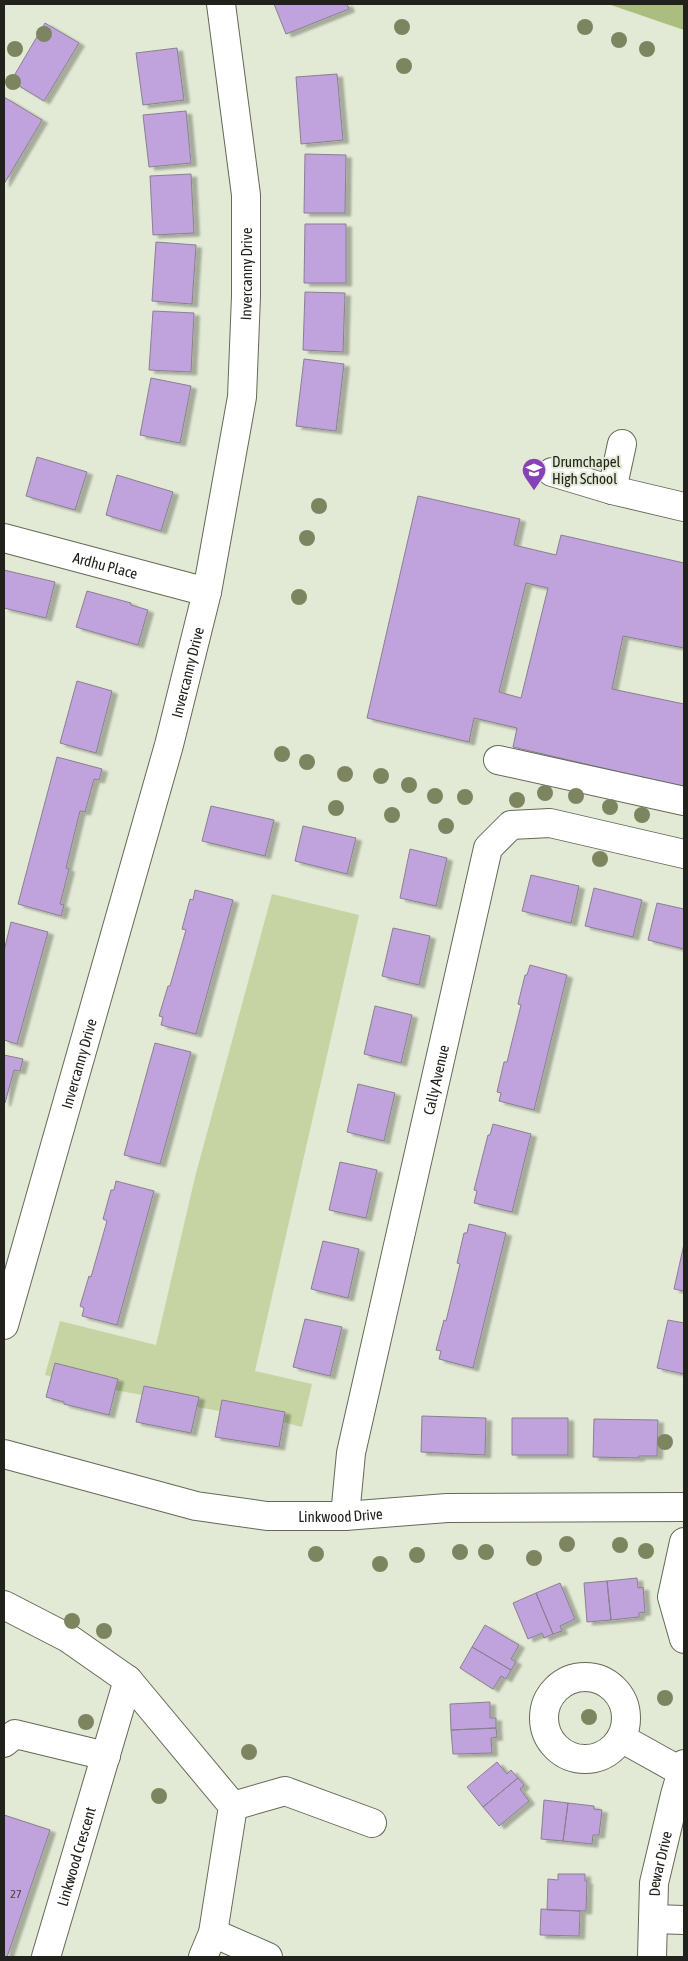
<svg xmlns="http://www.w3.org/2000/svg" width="688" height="1961" font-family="'Asap Condensed',sans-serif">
  <defs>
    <filter id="shadow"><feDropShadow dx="5.5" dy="3" stdDeviation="1" flood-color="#0004"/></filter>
  </defs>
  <rect width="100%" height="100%" fill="#e2e9d4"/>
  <path fill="#c5d4a2" d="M272 894 359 915 255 1371 312 1384 302 1427 283 1422 285 1412 222 1400 220 1411 197 1407 170 1392 144 1386 142 1395 115 1390 118 1379 56 1363 52 1377 45 1375 60 1321 156 1345 195 1177Z"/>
  <path fill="#acbe7f" d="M608 4H684V30Z"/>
  <path fill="#c0a2dc" stroke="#898091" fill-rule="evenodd" filter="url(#shadow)" d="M274 4H347L349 9 286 34Z
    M45 23 79 43 44 101 11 81Z
    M177 48 184 100 143 105 136 53Z
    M337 74 343 140 301 144 296 77Z
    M4 97 42 120 4 184Z
    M186 111 191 163 149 167 143 115Z
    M305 154 346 155 345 213H304Z
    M191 174 194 233 153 235 150 176Z
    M305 224H346V283H304Z
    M156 242 196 245 192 304 152 301Z
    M305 292 345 293 343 352 303 350Z
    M153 311 194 313 191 372 149 370Z
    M304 359 344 364 336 431 296 426Z
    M151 378 191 386 180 443 140 435Z
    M37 457 87 472 75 510 26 496Z
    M117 475 173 492 161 531 106 515Z
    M418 496 520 519 514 545 556 555 561 535 684 563V648L623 636 612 689 684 704V787L513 747 517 728 474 718 469 742 367 718ZM526 583 548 588 521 698 499 692Z
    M4 570 55 582 46 618 4 608Z
    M87 591 131 603V605L148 610 138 645 76 627Z
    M77 681 112 691 96 753 60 743Z
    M57 757 102 769 99 780 94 779 85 812 80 811 66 868 69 869 60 904 64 905 61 916 18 904Z
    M211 806 274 820 265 856 202 841Z
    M303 826 356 838 347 874 295 861Z
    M410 849 447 858 436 906 400 898Z
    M531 875 579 886 571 923 522 911Z
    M594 888 642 900 633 937 585 926Z
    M195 890 233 900 196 1034 161 1025 163 1017 159 1016 168 986H170L186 930 182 929 190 899 193 900Z
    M657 903 684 909V949L648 940Z
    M11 922 48 932 17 1044 4 1040V951Z
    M393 928 430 936 419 985 382 976Z
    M530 965 567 975 534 1110 499 1101 501 1093 497 1092 504 1062H507L521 1005 518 1004 525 975H527Z
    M375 1006 412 1015 401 1063 364 1054Z
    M155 1043 191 1052 160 1164 124 1155Z
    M4 1055 23 1059 20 1071 14 1070 5 1103H4Z
    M358 1084 395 1093 384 1141 347 1132Z
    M493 1124 531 1134 512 1212 474 1203 477 1191 474 1190 488 1135H490Z
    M340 1162 377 1170 366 1218 329 1210Z
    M116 1181 154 1191 117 1325 82 1316 84 1308 80 1306 89 1276 91 1277 107 1221 103 1219 111 1190H114Z
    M469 1224 506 1233 473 1368 439 1359 441 1351 436 1350 444 1320 446 1321 460 1264 457 1263 464 1233H467Z
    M323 1241 359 1249 348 1298 311 1289Z
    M684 1244V1291L674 1289Z
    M305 1319 342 1327 330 1376 293 1367Z
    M668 1320 684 1323V1374L657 1368Z
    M55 1363 118 1379 109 1415 64 1404V1402L46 1397Z
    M144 1386 199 1397 191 1433 136 1422Z
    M222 1400 285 1412 279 1447 215 1437Z
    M422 1416 486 1418 485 1455 421 1452Z
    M512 1418H568V1455H512Z
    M594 1419 658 1420 657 1456H639V1458L593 1457Z
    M637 1578 638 1588 643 1587 645 1612 639 1613V1617L611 1620 607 1581Z
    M607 1581 611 1620 587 1622 584 1583Z
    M560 1583 575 1619 560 1626 562 1631 553 1634 536 1593Z
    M536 1593 553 1634 544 1638 542 1633 528 1639 513 1603Z
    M485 1625 519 1645 511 1659 516 1662 511 1670 472 1647Z
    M472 1647 511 1670 506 1679 501 1676 493 1689 460 1668Z
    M490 1702V1718H496V1728L451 1730 450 1704Z
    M496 1728 497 1737 491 1738 492 1753 453 1754 451 1730Z
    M497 1762 507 1774 511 1770 518 1778 483 1807 467 1787Z
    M518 1778 524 1785 520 1789 529 1801 499 1826 483 1807Z
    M544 1800 568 1803 563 1841 541 1839Z
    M568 1803 594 1806V1809L602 1810 599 1835H593L592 1844 563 1841Z
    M4 1815 50 1830 7 1957H4Z
    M558 1874H585V1881H587L586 1911 547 1910 548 1879 558 1880Z
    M541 1909 580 1911 579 1936 540 1935Z"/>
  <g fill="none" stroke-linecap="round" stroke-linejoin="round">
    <defs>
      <g id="minor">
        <path d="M552 472 612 490 684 507"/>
        <path d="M612 490 622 444"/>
        <path id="s1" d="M4 538 207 592"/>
        <path d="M498 760 684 801"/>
        <path id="s2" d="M4 1325 169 745 207 592 242 397 246 296V195L221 4"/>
        <path id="s3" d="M4 1454 196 1506 267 1516H345L447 1508 684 1507"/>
        <path id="s4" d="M345 1516 351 1453 488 848 511 825 550 823 684 854"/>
        <path d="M684 1542 672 1597 684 1639"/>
        <path d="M4 1605 68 1638 128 1680 233 1806 213 1933 203 1957"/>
        <circle cx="585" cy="1718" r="41"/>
        <path d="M621 1738 682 1772"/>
        <path d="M4 1743 15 1734 106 1756"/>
        <path d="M233 1806 285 1791 372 1823"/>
        <path d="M653 1919 684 1920"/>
        <path d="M213 1933 268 1957"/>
        <path id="s5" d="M46 1957 128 1680"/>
        <path id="s6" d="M652 1957 654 1883 675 1795 684 1764"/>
      </g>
    </defs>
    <use href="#minor" stroke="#646a57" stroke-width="30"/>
    <use href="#minor" stroke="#fff" stroke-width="28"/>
  </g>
  <g fill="#7c8560">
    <circle cx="402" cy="27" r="8"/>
    <circle cx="585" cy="27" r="8"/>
    <circle cx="44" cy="34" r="8"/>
    <circle cx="619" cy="40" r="8"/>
    <circle cx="15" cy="49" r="8"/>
    <circle cx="647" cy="49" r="8"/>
    <circle cx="404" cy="66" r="8"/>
    <circle cx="13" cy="82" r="8"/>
    <circle cx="319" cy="506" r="8"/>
    <circle cx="307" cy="538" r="8"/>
    <circle cx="299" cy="597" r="8"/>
    <circle cx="282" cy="754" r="8"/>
    <circle cx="307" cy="762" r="8"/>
    <circle cx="345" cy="774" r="8"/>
    <circle cx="381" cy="776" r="8"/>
    <circle cx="409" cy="785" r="8"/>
    <circle cx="545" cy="793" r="8"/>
    <circle cx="435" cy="796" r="8"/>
    <circle cx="576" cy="796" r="8"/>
    <circle cx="465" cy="797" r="8"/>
    <circle cx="517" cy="800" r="8"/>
    <circle cx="610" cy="807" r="8"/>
    <circle cx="336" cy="808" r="8"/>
    <circle cx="392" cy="815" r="8"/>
    <circle cx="642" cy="815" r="8"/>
    <circle cx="446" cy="826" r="8"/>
    <circle cx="600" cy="859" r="8"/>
    <circle cx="665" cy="1442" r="8"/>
    <circle cx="567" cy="1544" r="8"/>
    <circle cx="620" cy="1545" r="8"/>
    <circle cx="646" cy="1551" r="8"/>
    <circle cx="460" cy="1552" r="8"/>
    <circle cx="486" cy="1552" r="8"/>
    <circle cx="316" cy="1554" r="8"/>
    <circle cx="417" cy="1555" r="8"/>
    <circle cx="534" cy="1558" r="8"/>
    <circle cx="380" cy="1564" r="8"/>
    <circle cx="72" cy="1621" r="8"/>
    <circle cx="104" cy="1631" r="8"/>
    <circle cx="665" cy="1698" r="8"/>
    <circle cx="589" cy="1717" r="8"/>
    <circle cx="86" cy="1722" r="8"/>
    <circle cx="249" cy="1752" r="8"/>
    <circle cx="159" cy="1796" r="8"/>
  </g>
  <defs>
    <symbol id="school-pin" viewBox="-11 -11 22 30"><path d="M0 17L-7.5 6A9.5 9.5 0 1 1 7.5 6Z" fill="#8642b6" stroke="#e2e9d4"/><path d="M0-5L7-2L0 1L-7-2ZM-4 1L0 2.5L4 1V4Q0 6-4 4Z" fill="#fff"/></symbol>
  </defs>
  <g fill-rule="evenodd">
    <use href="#school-pin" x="520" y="456" width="28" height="38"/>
  </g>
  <g text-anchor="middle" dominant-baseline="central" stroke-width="4" stroke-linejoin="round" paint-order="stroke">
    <g font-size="12" fill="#48424b">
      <text x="16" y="1894">27</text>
    </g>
    <g font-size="15" fill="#20221b" stroke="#e2e9d4">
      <text stroke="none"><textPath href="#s2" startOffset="1082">Invercanny Drive</textPath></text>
      <text stroke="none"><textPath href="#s1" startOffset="105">Ardhu Place</textPath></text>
      <text stroke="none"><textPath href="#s2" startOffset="678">Invercanny Drive</textPath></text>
      <text stroke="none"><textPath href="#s2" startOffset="272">Invercanny Drive</textPath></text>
      <text stroke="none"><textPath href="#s4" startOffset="446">Cally Avenue</textPath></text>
      <text stroke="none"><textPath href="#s3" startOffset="344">Linkwood Drive</textPath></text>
      <text stroke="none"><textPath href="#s5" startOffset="105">Linkwood Crescent</textPath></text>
      <text stroke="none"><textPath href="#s6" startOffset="94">Dewar Drive</textPath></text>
    </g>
    <g font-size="15" fill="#20221b" stroke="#e2e9d4" text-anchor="start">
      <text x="552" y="461">Drumchapel<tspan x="552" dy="17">High School</tspan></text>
    </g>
  </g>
  <rect width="688" height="1961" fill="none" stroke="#20221b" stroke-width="10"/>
</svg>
